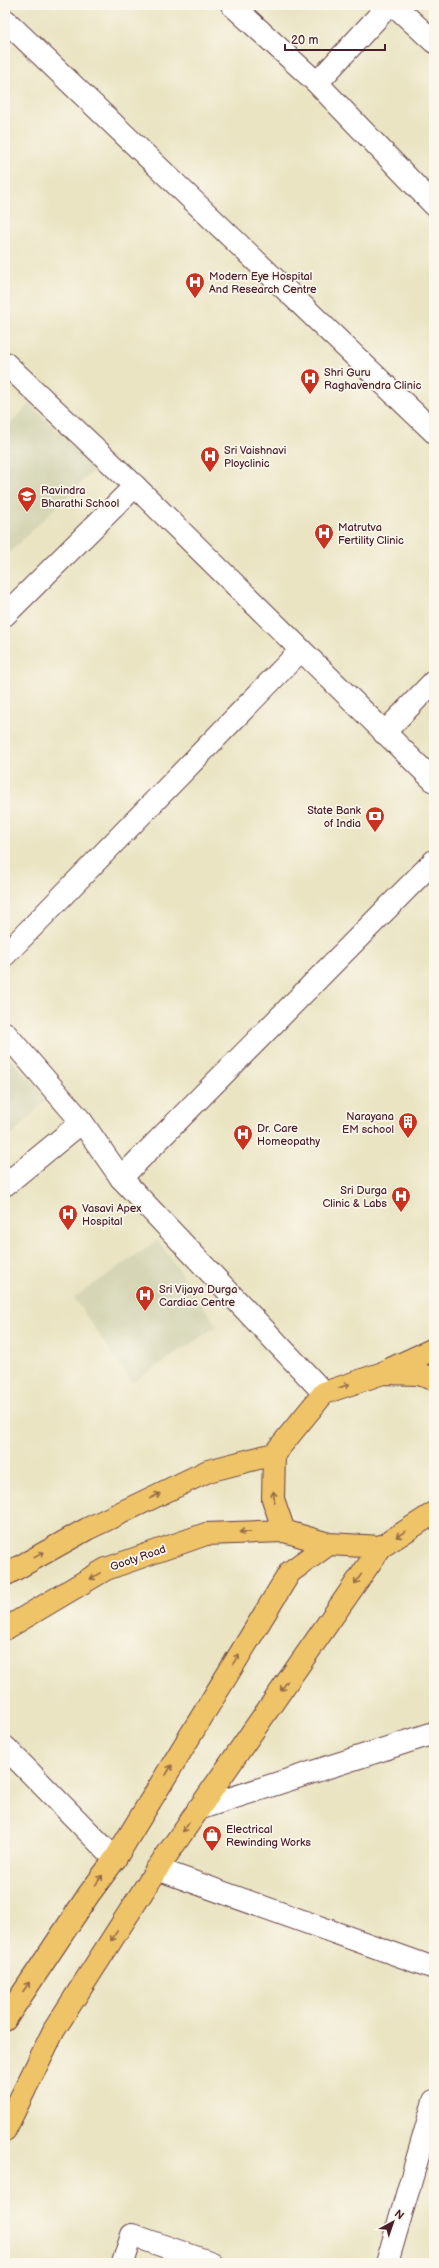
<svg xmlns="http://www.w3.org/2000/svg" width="439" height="2268" font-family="'Balsamiq Sans',sans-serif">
  <rect width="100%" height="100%" fill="#fbf7ec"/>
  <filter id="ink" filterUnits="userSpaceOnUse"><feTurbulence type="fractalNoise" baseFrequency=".025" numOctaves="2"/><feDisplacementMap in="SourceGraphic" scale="8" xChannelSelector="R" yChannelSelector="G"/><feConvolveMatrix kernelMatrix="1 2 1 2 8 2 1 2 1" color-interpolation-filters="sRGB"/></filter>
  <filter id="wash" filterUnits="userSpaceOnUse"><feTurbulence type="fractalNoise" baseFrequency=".012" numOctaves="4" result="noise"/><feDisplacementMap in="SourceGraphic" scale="16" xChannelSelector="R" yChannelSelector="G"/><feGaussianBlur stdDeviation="0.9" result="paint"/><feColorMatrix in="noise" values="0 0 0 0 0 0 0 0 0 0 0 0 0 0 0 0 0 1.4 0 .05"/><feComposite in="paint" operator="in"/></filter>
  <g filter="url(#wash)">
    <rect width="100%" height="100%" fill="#eae4c3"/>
    <path fill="#d6d6b6" d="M30 404 95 469 5 557V429Z
      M5 1054 48 1097 5 1143Z
      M158 1240 217 1326 132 1383 74 1298Z"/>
  </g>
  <g filter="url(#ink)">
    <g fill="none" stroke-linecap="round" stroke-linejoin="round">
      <defs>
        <path id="minor" d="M232 5 317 83 434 205
          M5 20 434 432
          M317 83 389 5
          M5 615 135 486
          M384 733 434 681
          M5 955 301 650
          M121 1178 434 861
          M5 1185 82 1122
          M5 1747 115 1859
          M198 1809 434 1733
          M157 1869 434 1968
          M123 2263 132 2235 212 2263
          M387 2263 434 2101"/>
        <path id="tertiary" d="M394 5 434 42
          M5 363 135 486 434 781
          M5 1033 82 1122 121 1178 324 1393"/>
        <path id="primary" d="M386 1371 434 1349
          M434 1379 419 1374 383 1373 324 1393 274 1454 273 1499 284 1531 329 1544 381 1547 434 1513
          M5 1575 87 1529 208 1471 274 1454
          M5 1629 106 1569 206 1534 284 1531
          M5 2020 89 1894 115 1859 290 1572 329 1544
          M5 2130 54 2030 157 1869 381 1547"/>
      </defs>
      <use href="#minor" stroke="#623d42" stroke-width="24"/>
      <use href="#tertiary" stroke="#623d42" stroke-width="24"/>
      <use href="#primary" stroke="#623d42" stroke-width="24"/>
      <use href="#minor" stroke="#fff" stroke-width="22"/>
      <use href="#tertiary" stroke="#fff" stroke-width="22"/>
      <use href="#primary" stroke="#efc469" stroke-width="22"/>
    </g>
    <defs><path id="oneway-shaft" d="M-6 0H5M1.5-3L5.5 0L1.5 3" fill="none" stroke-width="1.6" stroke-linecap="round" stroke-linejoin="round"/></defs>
    <g stroke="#946947">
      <use href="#oneway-shaft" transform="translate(344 1386) rotate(-19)"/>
      <use href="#oneway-shaft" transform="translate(155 1496) rotate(-26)"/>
      <use href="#oneway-shaft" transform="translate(274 1497) rotate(-96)"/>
      <use href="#oneway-shaft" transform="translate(245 1532) rotate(179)"/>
      <use href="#oneway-shaft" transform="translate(401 1534) rotate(148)"/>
      <use href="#oneway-shaft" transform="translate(39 1555) rotate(-29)"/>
      <use href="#oneway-shaft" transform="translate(95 1576) rotate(149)"/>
      <use href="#oneway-shaft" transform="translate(358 1579) rotate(125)"/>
      <use href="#oneway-shaft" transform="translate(236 1659) rotate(-59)"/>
      <use href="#oneway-shaft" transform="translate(284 1686) rotate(125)"/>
      <use href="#oneway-shaft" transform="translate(169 1770) rotate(-59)"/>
      <use href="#oneway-shaft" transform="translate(186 1827) rotate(125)"/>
      <use href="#oneway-shaft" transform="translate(99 1880) rotate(-54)"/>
      <use href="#oneway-shaft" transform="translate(114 1936) rotate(122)"/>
      <use href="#oneway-shaft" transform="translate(26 1987) rotate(-56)"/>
    </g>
  </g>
  <defs>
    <symbol id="hospital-pin" viewBox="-11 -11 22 30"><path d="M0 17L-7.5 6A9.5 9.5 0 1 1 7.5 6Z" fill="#c8321e" stroke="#fbf7ec"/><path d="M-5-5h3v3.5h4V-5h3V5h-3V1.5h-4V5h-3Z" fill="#fff"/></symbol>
    <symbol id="school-pin" viewBox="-11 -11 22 30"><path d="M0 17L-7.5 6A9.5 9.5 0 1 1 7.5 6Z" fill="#c8321e" stroke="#fbf7ec"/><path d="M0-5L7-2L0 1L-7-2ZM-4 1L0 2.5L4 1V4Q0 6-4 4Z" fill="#fff"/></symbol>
    <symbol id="bank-pin" viewBox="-11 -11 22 30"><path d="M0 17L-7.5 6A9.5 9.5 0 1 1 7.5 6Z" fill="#c8321e" stroke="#fbf7ec"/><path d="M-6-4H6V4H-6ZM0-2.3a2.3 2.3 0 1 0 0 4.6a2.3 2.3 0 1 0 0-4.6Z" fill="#fff"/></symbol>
    <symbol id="building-pin" viewBox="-11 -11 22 30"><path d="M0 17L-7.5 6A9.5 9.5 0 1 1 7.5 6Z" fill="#c8321e" stroke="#fbf7ec"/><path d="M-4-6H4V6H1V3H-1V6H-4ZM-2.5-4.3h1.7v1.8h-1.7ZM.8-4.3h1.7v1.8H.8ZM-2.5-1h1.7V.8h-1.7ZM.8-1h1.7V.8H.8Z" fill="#fff"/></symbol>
    <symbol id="shop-pin" viewBox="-11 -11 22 30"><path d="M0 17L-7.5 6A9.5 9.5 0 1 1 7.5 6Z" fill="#c8321e" stroke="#fbf7ec"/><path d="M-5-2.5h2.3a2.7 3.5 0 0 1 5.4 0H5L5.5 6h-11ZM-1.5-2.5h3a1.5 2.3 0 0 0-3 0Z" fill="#fff"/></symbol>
  </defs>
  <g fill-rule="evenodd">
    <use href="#hospital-pin" x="184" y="271" width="22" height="30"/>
    <use href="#hospital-pin" x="299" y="367" width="22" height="30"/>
    <use href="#hospital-pin" x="199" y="445" width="22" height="30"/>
    <use href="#school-pin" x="16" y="485" width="22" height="30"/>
    <use href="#hospital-pin" x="313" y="522" width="22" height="30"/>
    <use href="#bank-pin" x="364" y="805" width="22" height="30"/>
    <use href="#building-pin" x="397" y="1111" width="22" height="30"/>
    <use href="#hospital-pin" x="232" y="1123" width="22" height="30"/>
    <use href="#hospital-pin" x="390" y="1185" width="22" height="30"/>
    <use href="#hospital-pin" x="57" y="1203" width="22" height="30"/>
    <use href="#hospital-pin" x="134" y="1284" width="22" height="30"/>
    <use href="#shop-pin" x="201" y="1824" width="22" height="30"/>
  </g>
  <g text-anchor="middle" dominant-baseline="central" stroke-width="3.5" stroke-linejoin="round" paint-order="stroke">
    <g font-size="11" fill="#4a1f2b" stroke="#fbf7ec" text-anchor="start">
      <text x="209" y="276">Modern Eye Hospital<tspan x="209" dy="13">And Research Centre</tspan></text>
      <text x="324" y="372">Shri Guru<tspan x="324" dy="13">Raghavendra Clinic</tspan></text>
      <text x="224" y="450">Sri Vaishnavi<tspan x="224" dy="13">Ployclinic</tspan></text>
      <text x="41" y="490">Ravindra<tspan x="41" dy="13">Bharathi School</tspan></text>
      <text x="338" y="527">Matrutva<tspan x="338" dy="13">Fertility Clinic</tspan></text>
      <text x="361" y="810" text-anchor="end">State Bank<tspan x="361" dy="13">of India</tspan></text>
      <text x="394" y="1116" text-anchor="end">Narayana<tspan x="394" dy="13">EM school</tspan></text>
      <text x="257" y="1128">Dr. Care<tspan x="257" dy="13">Homeopathy</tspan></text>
      <text x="387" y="1190" text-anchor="end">Sri Durga<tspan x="387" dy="13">Clinic &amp; Labs</tspan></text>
      <text x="82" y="1208">Vasavi Apex<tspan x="82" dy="13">Hospital</tspan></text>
      <text x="159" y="1289">Sri Vijaya Durga<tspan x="159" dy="13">Cardiac Centre</tspan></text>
      <text x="226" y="1829">Electrical<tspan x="226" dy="13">Rewinding Works</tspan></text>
    </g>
    <g font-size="11" fill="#4a1f2b" stroke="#fbf7ec">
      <text transform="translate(138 1558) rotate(-19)">Gooty Road</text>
    </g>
  </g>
  <rect width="439" height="2268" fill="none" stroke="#fbf7ec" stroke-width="20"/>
  <g transform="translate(393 2222) rotate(40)" stroke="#fbf7ec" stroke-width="3" paint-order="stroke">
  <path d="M0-3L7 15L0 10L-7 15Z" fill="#4a1f2b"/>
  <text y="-6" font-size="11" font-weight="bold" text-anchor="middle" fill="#4a1f2b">N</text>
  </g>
  <path d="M285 44v6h100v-6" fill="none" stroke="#4a1f2b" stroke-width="2"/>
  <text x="291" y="44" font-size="12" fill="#4a1f2b" stroke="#fbf7ec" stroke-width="3" paint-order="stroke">20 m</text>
</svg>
